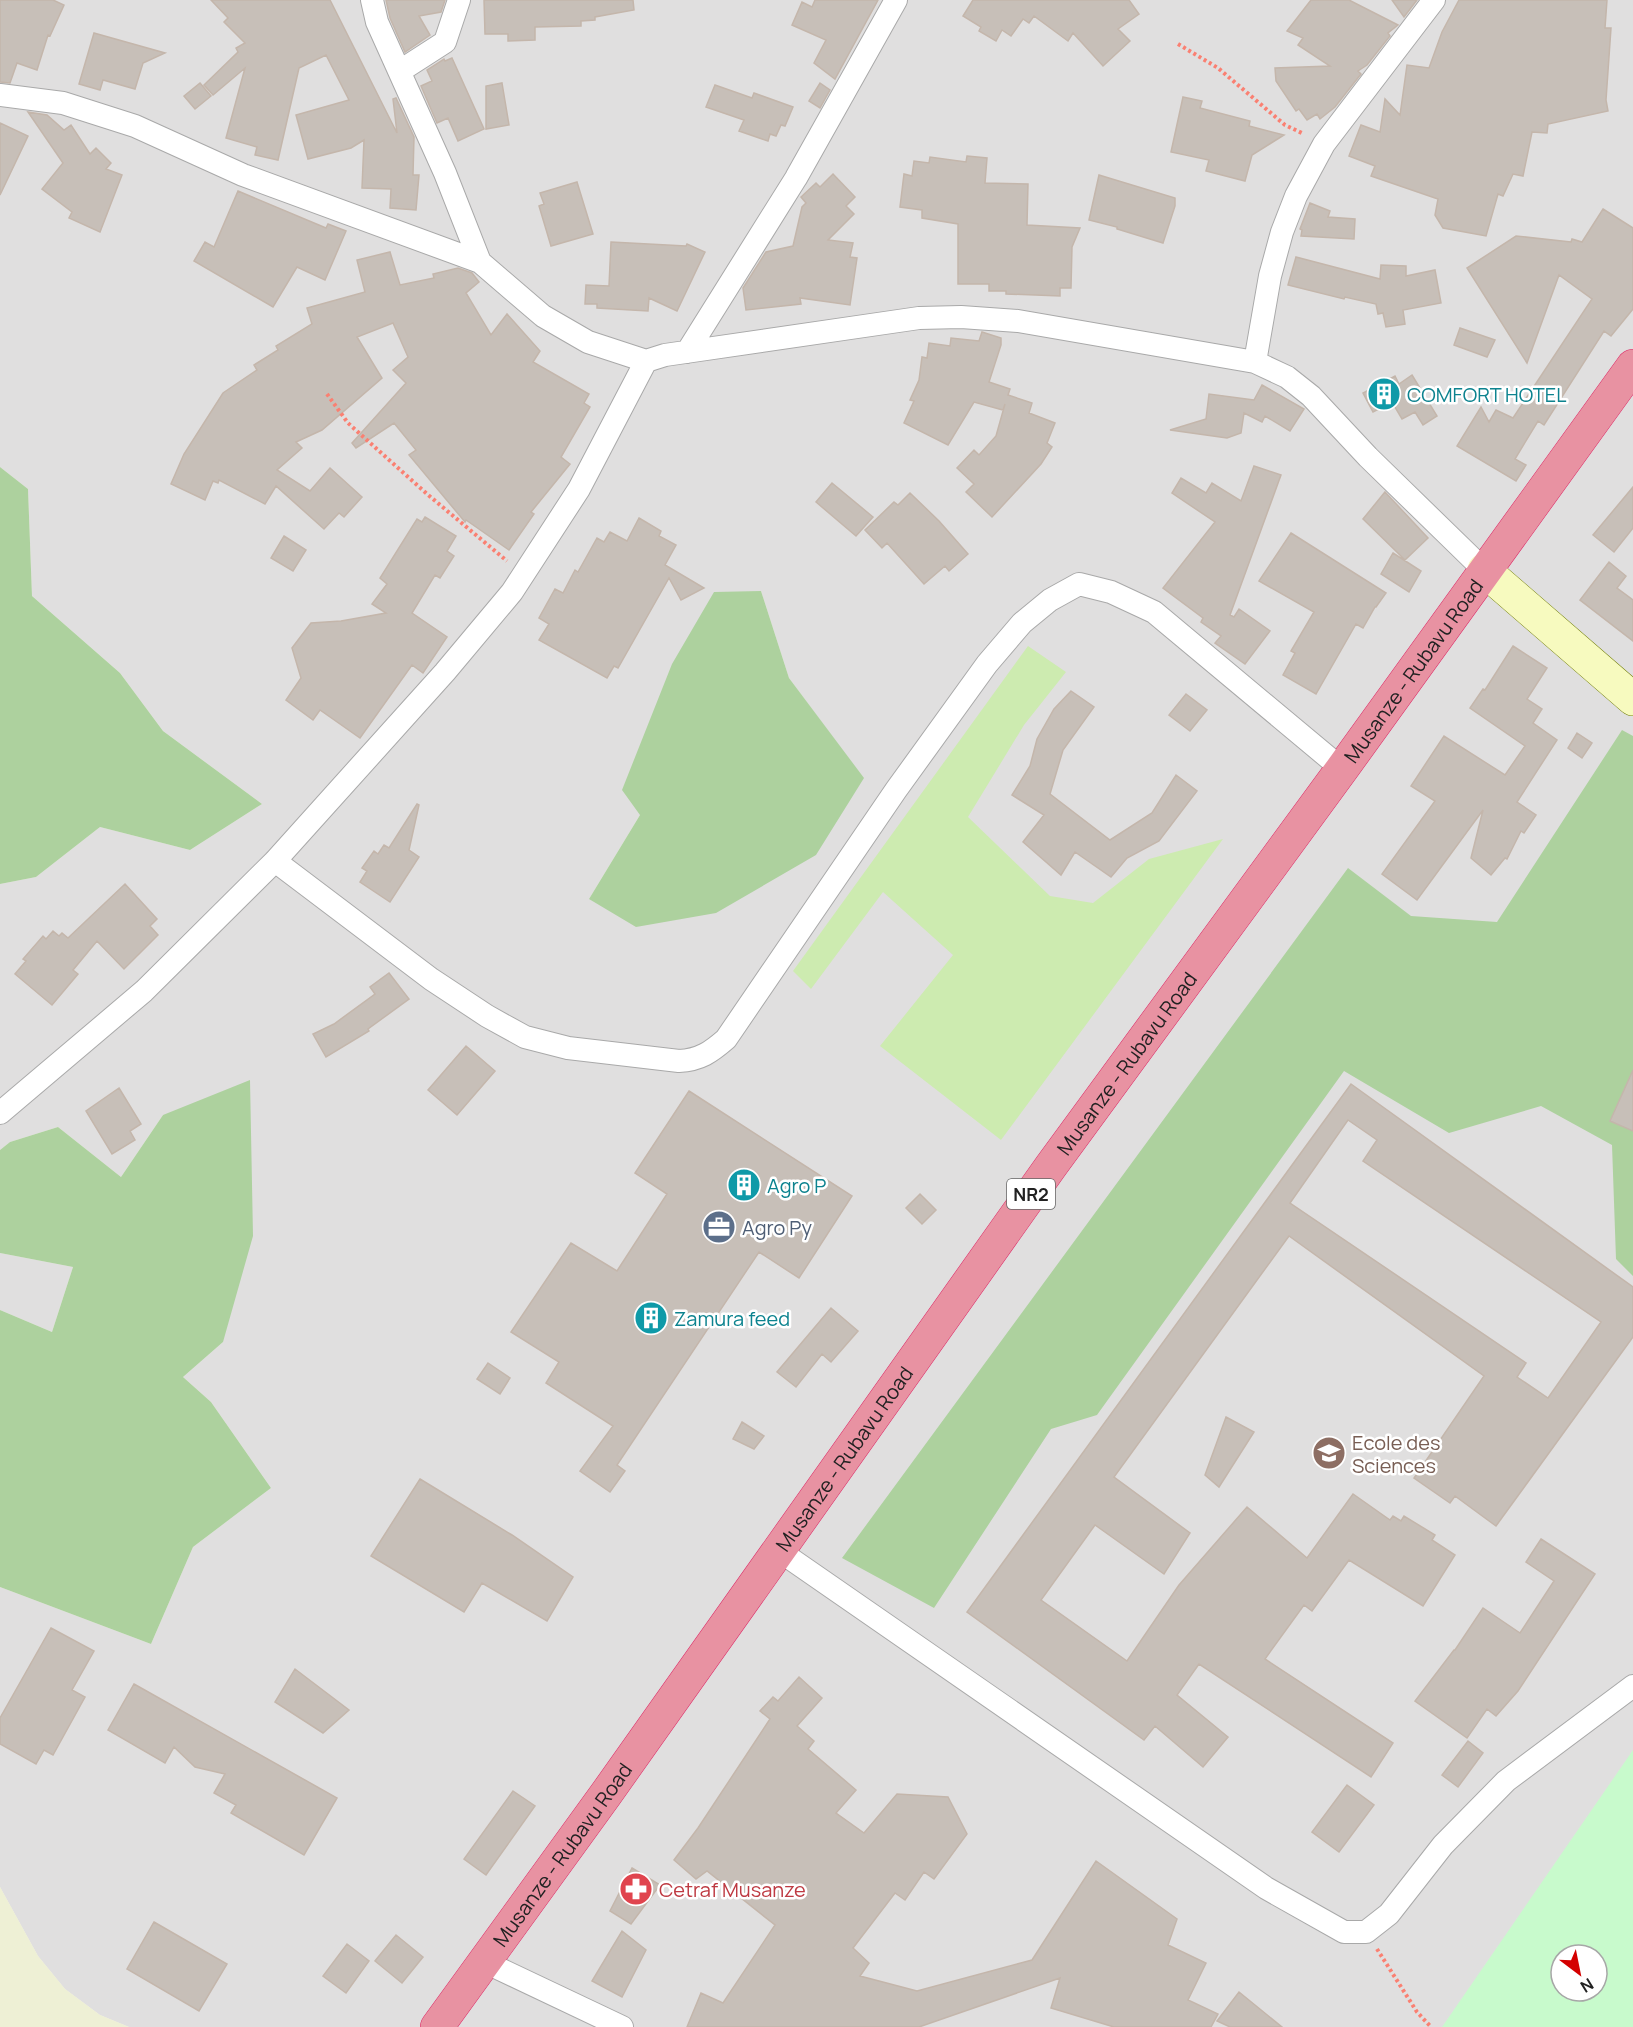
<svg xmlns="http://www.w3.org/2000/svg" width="1633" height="2027" font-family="Manrope,sans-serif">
  <rect width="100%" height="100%" fill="#f2efe9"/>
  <path fill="#e0dfdf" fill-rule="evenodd" d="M0 0H1633V2027H129L100 2015 65 1989 38 1956 0 1887V1587L151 1644 193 1547 271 1488 211 1402 183 1377 223 1342 163 1115 121 1177 58 1127 10 1142 0 1150V884L36 877 100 827 190 850 262 804 163 731 120 673 32 596 28 489 0 467ZM761 591 789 678 863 778 589 899 640 815ZM1561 1955H1597V1991H1561Z
    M0 1253 73 1267 52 1332 0 1310Z"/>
  <path fill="#eef0d5" d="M0 1887 38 1956 65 1989 100 2015 129 2027H0Z"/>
  <path fill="#cdebb0" d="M1028 646 1066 672 1024 725 968 817 1050 896 1093 903 1149 859 1223 839 1001 1140 880 1046 953 955 883 892 811 989 793 971Z"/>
  <path fill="#add19e" d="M0 467 28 489 32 596 120 673 163 731 262 804 190 850 100 827 36 877 0 884Z
    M761 591 789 678 864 778 816 855 716 913 636 927 589 899 640 815 622 790 672 664 714 592Z
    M1622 730 1633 736V1276L1616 1259 1612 1145 1541 1106 1449 1133 1344 1071 1097 1415 1051 1429 934 1608 842 1558 1348 868 1411 916 1497 922Z
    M250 1080 253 1236 223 1342 183 1377 211 1402 271 1488 193 1547 151 1644 0 1587V1310L52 1332 73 1267 0 1253V1150L10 1142 58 1127 121 1177 163 1115Z"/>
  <path fill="#c8facc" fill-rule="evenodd" d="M1633 1750V2027H1442ZM1561 1955H1597V1991H1561Z"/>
  <path fill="#c7bfb8" stroke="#c4b6ab" stroke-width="1.5" fill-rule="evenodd" d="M0 0H53L64 5 50 36 48 35 37 70 17 63 10 83 0 82Z
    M211 0H330L397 133 393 99 396 98 414 137 413 175H419L416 210 390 208 391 189 362 188 364 140 351 148 308 159 296 115 349 100 326 55 299 68 278 160 255 155 257 147 226 138 245 68 213 95 204 85 238 52 236 48 245 43 224 22 228 18Z
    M386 0H445L441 12 419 16 430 35 405 52 390 18Z
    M484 0H633L634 10 595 17V20L581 21V26L535 27V40L508 41V34H485Z
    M815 0H878L835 79 814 63 826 40 792 25 802 2 812 7Z
    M973 0H1129L1139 14 1118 29 1130 41 1103 66 1073 33 1068 41 1034 16 1029 23 1023 19 1011 36 1002 30 996 41 979 31 981 27 963 16Z
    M1311 0H1349L1398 25 1388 33 1390 36 1367 65 1358 71 1361 74 1335 107 1320 119 1317 114 1307 120 1299 109 1296 111 1276 81 1275 68 1330 66 1298 45 1303 38 1287 31Z
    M1392 0H1417L1404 17Z
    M1459 0H1607L1605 28H1611L1606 100 1608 111 1548 124 1547 133 1532 132 1523 176 1513 174 1503 196 1498 194 1486 236 1443 228 1435 215 1438 199 1371 176 1375 166 1349 156 1361 125 1380 132 1385 99 1400 115 1407 65 1429 68 1442 32Z
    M94 33 165 53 143 63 135 89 103 80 100 90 79 84Z
    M452 58 484 129 458 141 448 118 437 123 421 86 432 81 427 70 444 59 445 61Z
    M200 83 211 96 195 109 184 96Z
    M502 83 509 125 486 129V86Z
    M820 83 830 90 820 108 809 101Z
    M715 85 752 98 754 93 793 107 785 126 781 125 776 136 770 134 768 141 739 131 744 120 706 107Z
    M1183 97 1202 101 1200 108 1250 121 1249 126 1284 135 1252 155 1245 181 1206 171 1209 160 1171 152Z
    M28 112 47 115 64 130 71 125 90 154 96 148 111 163 106 169 122 175 100 232 69 218 72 212 42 189 63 163Z
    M0 123 28 136 0 195Z
    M967 156 987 158 985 183 1028 184 1027 225 1080 228 1072 247 1071 288H1060V296L1006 294V291H989V284H958V224L922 218V210L900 207 904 174 912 176 914 161 929 163 930 157 966 162Z
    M833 174 855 197 846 206 854 214 828 240 853 243 850 257 857 258 850 305 800 298 801 304 746 310 743 288 766 252 793 246 802 207 806 203 801 197 816 183 820 187Z
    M1099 175 1175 198V206L1163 243 1117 229V227L1089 220Z
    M577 182 593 234 551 246 539 206 544 204 540 193Z
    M238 191 326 228 328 224 346 231 325 280 297 267 273 307 194 261 205 242 214 247Z
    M1310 203 1330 211 1328 217 1355 219 1354 239 1301 236 1302 230 1300 229Z
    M1603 209 1633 228V309L1611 336 1604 331 1544 425 1538 421 1515 459 1526 465 1516 481 1457 446 1481 407 1489 422 1496 410 1513 418 1592 299 1559 275 1527 363 1467 268 1516 236 1571 242 1572 239 1582 242Z
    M611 242 686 246 687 244 705 252 677 311 649 298 648 311 597 308V304H585L586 285 609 286Z
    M390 252 400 285 434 278 433 274 458 268 472 273 479 282 466 293 491 335 507 314 540 351 533 362 589 394 584 403 590 407 561 457 570 464 531 512 534 514 509 550 466 520 465 522 409 455 416 450 394 423 356 448 352 443 406 383 393 370 408 357 393 323 357 337 382 378 322 430 296 442 302 448 277 470 310 491 330 468 362 497 344 517 339 513 324 529 276 486 265 504 219 480 218 483 213 481 205 500 171 484 184 454 223 393 257 370 254 365 278 350 276 346 312 324 307 308 365 292 357 260Z
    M1296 257 1380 279 1381 265 1406 266V276L1435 270 1441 303 1403 310 1405 324 1386 327 1383 313 1378 314 1376 304 1345 297 1344 299 1288 285Z
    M1460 328 1495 340 1487 357 1454 345Z
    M982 332 1001 338V345L989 382 1010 389 1008 395 1032 403 1029 413 1055 423 1047 443 1052 447 1041 464 992 517 966 492 974 484 957 468 974 450 979 455 996 436 1005 404 1003 410 974 402 948 445 904 423 914 401 910 400 919 380 922 357 927 358 929 343 950 346 951 338 979 341Z
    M1412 375 1437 416 1423 425 1415 412 1402 419 1392 402 1373 412 1363 393 1395 376 1399 384Z
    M1262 385 1304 409 1290 431 1265 416 1262 422 1244 413 1241 433 1227 438 1170 430 1206 419 1209 394 1254 400Z
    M1254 466 1281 475 1230 615 1234 617 1239 609 1270 631 1245 664 1215 643 1221 636 1201 622 1203 618 1163 588 1215 522 1172 493 1181 478 1206 493 1212 483 1241 501Z
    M832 483 873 517 856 536 816 502Z
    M1633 487V528L1614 552 1593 535Z
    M1385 492 1428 538 1405 560 1363 519Z
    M910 493 939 521 968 554 949 571 945 566 924 584 887 543 882 548 865 530 894 502 898 505Z
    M425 517 456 536 447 551 454 556 440 578 435 575 412 613 447 637 423 673 412 665 360 738 320 710 313 720 286 700 301 678 292 648 311 623 341 621 386 613 372 604 387 584 380 578 417 519 422 522Z
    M639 518 661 531 659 536 676 545 665 565 704 588 681 600 669 578 618 668 614 666 607 678 539 640 549 624 539 618 555 589 563 593 575 570 578 572 597 538 604 542 610 532 627 541Z
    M1291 533 1386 593 1376 607H1375L1363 628 1356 624 1316 694 1283 675 1295 653 1291 651 1314 612 1259 581Z
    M284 536 306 550 293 571 271 558Z
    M1393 553 1421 571 1409 592 1381 574Z
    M1609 562 1626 576 1617 588 1633 600V641L1580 600Z
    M1513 646 1547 668 1527 699 1542 709 1533 723 1557 740 1517 802 1536 815 1524 833 1521 831 1507 859 1505 858 1491 875 1471 858 1483 810 1417 900 1382 874 1435 801 1411 786 1444 736 1505 775 1525 746 1470 708 1483 689 1485 690Z
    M1071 691 1094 707 1063 750 1050 794 1110 840 1152 813 1176 775 1197 791 1159 841 1127 858 1111 877 1075 852 1061 875 1023 842 1044 815 1012 795 1030 766 1037 739 1054 709Z
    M1186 694 1207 710 1190 731 1169 715Z
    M1577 733 1592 743 1582 758 1568 748Z
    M417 804 419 805 409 850 419 857 390 902 360 882 367 871 362 868 374 851 378 854 384 845 389 848Z
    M125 884 157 919 150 926 158 935 124 969 97 941 73 970 78 974 52 1005 15 974 26 961 23 959 43 936 46 939 53 931 59 936 62 933 68 938Z
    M389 973 409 999 368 1029 369 1031 326 1057 313 1034 334 1024 375 994 370 987Z
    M466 1046 495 1071 457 1115 428 1090Z
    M1633 1070V1131L1610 1121Z
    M1351 1084 1633 1287V1337L1496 1526 1455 1496 1450 1503 1414 1478 1484 1376 1289 1236 1114 1477 1190 1533 1164 1574 1095 1525 1041 1600 1127 1661 1179 1585 1247 1507 1307 1558 1353 1494 1390 1520 1393 1516 1401 1521 1404 1516 1435 1535 1432 1540 1455 1555 1423 1606 1349 1560 1312 1611 1304 1605 1265 1659 1393 1743 1371 1777 1199 1664 1177 1695 1228 1737 1203 1767 1155 1726 1144 1740 967 1612ZM1348 1120 1377 1140 1363 1161 1601 1322 1548 1398 1517 1377 1526 1363 1290 1203Z
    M119 1088 141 1124 130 1131 135 1140 112 1154 86 1111Z
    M689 1091 852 1196 799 1278 759 1252 617 1465 625 1471 610 1492 580 1471 613 1426 546 1383 559 1362 511 1332 571 1243 617 1271 667 1194 635 1173Z
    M920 1194 936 1210 922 1224 906 1208Z
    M831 1308 858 1331 831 1362 822 1354 796 1387 777 1372Z
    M488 1363 510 1378 500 1394 477 1379Z
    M1226 1417 1254 1432 1219 1487 1205 1475Z
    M742 1422 764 1436 754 1449 733 1439Z
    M420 1479 512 1535 573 1577 547 1621 482 1583 464 1612 371 1556Z
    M1541 1539 1595 1574 1518 1691 1496 1716 1487 1709 1467 1738 1415 1701 1454 1650H1455L1483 1608 1520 1633 1554 1581 1526 1562Z
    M51 1628 94 1651 72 1690 85 1697 53 1755 44 1750 36 1764 0 1744V1718Z
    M295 1669 349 1710 323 1733 275 1702Z
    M799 1677 822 1698 797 1726 814 1741 808 1749 856 1790 836 1813 864 1833 897 1794 948 1797 967 1834 934 1879 924 1872 905 1900 895 1893 853 1948 869 1963 860 1976 917 1991 1032 1960 1096 1861 1177 1919 1168 1945 1206 1963 1188 2000 1218 2014 1211 2027H1114L1051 2008 1060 1978 919 2027H687L701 1993 723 2003 775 1925 707 1871 696 1879 674 1860 698 1828 770 1719 760 1711 773 1697 778 1701Z
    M134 1684 337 1798 304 1855 231 1813 236 1805 214 1793 225 1774 195 1767 174 1747 165 1763 108 1730Z
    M1468 1741 1483 1753 1458 1787 1442 1775Z
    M1347 1785 1374 1805 1339 1852 1312 1832Z
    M513 1791 535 1806 486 1875 464 1859Z
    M632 1868 660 1885 631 1924 610 1911Z
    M154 1922 227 1964 199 2011 127 1969Z
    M622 1931 646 1950 622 1997 592 1981Z
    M396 1935 423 1957 402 1983 375 1961Z
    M347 1944 369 1961 346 1993 323 1976Z
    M1239 1992 1282 2027H1230L1217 2021Z"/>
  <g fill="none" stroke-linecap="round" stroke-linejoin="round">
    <defs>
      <path id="street" d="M372 0 377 22 445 173 480 262
        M400 71 445 42 459 0
        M0 95 63 103 135 126 243 175 480 262 543 316 588 342 646 361 665 355 919 318 961 317 1018 321 1255 362 1287 377 1311 396 1368 457 1484 570
        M687 352 796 178 896 0
        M1255 362 1270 276 1282 232 1296 196 1324 144 1434 0
        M275 861 431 979 487 1016 525 1037 568 1048 679 1061C700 1060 711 1052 726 1039L896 790 987 664 1022 623 1050 600 1079 584 1111 592 1154 612 1342 769
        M0 1113 144 991 275 861 445 672 512 592 579 489 646 361
        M778 1550 1266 1888 1344 1932H1366L1389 1914 1443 1845 1506 1781 1633 1686
        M485 1962 622 2027"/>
      <path id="secondary" d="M1484 570 1633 699"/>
      <g id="highway">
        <path id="s1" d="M437 2027 606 1794 1051 1166 1342 769 1633 366"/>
      </g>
    </defs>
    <use href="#street" stroke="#a9a9a9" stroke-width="24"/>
    <use href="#secondary" stroke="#707d05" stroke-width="34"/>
    <use href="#highway" stroke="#dc2a67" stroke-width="34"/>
    <path stroke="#fa8072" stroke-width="4" stroke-dasharray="3 3" stroke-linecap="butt" d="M1178 44 1218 68 1285 125 1304 134
      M327 394 348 423 427 494 507 561
      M1377 1949 1417 2012 1431 2027"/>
    <use href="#street" stroke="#fff" stroke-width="22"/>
    <use href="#secondary" stroke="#f7fabf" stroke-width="33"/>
    <use href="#highway" stroke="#e892a2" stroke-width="33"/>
  </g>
  <defs>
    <symbol id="building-disc" viewBox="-11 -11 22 22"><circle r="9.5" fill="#0f9aa8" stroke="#fff"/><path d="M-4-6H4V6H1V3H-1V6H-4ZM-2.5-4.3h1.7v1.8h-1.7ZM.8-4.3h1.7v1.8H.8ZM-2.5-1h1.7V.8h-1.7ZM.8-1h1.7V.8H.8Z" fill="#fff"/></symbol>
    <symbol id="office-disc" viewBox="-11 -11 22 22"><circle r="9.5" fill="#5c6f8a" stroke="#fff"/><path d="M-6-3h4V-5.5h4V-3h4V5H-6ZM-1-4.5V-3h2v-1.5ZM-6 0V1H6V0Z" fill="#fff"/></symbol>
    <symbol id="school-disc" viewBox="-11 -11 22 22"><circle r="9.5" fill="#8d6e63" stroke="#fff"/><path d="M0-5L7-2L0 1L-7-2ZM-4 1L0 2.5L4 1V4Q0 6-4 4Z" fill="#fff"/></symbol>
    <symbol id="pharmacy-disc" viewBox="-11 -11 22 22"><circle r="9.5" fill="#e0444e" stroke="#fff"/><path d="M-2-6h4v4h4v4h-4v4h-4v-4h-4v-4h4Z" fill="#fff"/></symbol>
  </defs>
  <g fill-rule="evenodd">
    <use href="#building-disc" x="1365" y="375" width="38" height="38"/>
    <use href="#building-disc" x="725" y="1166" width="38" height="38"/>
    <use href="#office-disc" x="700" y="1208" width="38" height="38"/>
    <use href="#building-disc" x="632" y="1299" width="38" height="38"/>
    <use href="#school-disc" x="1310" y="1434" width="38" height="38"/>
    <use href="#pharmacy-disc" x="617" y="1870" width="38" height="38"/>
  </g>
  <g text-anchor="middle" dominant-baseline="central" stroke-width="5" stroke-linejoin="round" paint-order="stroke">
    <rect fill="#fff" stroke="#646464" stroke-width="1.5" x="1007" y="1179" width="48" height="30" rx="4.5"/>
    <g font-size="18" font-weight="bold" fill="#222">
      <text x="1031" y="1194">NR2</text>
    </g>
    <g font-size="20" fill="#0d838f" stroke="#fff" text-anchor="start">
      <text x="1407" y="394">COMFORT HOTEL</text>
      <text x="767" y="1185">Agro P</text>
      <text x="674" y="1318">Zamura feed</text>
    </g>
    <g font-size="20" fill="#222" stroke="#fff">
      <text stroke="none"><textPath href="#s1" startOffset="1671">Musanze - Rubavu Road</textPath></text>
      <text stroke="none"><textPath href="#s1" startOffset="1185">Musanze - Rubavu Road</textPath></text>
      <text stroke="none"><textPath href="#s1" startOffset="699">Musanze - Rubavu Road</textPath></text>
      <text stroke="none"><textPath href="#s1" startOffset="213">Musanze - Rubavu Road</textPath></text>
    </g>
    <g font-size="20" fill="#4e5e75" stroke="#fff" text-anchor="start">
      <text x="742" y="1227">Agro Py</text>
    </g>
    <g font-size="20" fill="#785e54" stroke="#fff" text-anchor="start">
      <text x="1352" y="1442">Ecole des<tspan x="1352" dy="23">Sciences</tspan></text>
    </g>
    <g font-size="20" fill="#be3a42" stroke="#fff" text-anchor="start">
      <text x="659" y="1889">Cetraf Musanze</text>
    </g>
  </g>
  <g transform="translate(1579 1973) rotate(148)"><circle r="28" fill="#ffffff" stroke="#a7a7a7" stroke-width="1.5"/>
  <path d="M0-4.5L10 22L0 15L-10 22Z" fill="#d40000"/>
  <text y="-9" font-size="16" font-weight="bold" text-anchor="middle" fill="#222222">N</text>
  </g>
</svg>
